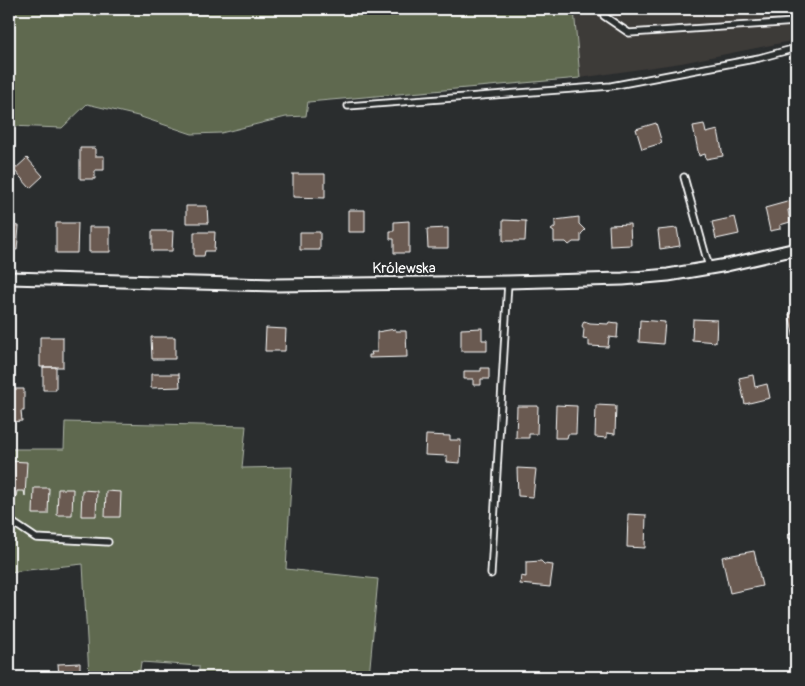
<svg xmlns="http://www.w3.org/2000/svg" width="805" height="686" font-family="Pangolin,sans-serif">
  <rect width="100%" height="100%" fill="#2a2d2e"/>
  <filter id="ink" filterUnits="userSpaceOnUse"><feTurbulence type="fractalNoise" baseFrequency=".02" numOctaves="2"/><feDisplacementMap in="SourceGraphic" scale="10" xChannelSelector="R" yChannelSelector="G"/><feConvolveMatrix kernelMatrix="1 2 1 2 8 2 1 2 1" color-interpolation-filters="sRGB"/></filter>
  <g filter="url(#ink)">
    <path fill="#3d3a38" d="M574 9H796V40L681 63 580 78Z"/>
    <path fill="#5e6950" stroke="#aeb4a8" d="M9 9H574L580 78 308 102 306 116 286 117 221 133 192 134 138 116 87 104 62 128 9 126Z
      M65 422 246 426 242 468 292 467 286 569 378 579 369 677H199V666L141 662 139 677H89L83 564 9 572V449H64Z"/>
    <path fill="#6a5a51" stroke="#fff" d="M656 123 662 143 642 149 636 129Z
      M704 124 706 133 718 130 723 156 706 159 705 154 699 156 693 126Z
      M80 148H95V156H104V170H95V179H80Z
      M27 158 43 176 30 188 14 170Z
      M293 174H325V198L293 197Z
      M794 200 796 208 788 210 790 222 780 225V229L770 231 765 208Z
      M186 206H207L208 223H186Z
      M348 210H365V232H348Z
      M579 217V224L585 230 581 234V242H573L569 245 566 242H554V232L551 230 555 227V220Z
      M735 217 739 234 716 239 712 222Z
      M503 220 526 221 525 241H503Z
      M409 221V253H394V239H390V231H394V222Z
      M56 223H78L77 253H56Z
      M630 224 631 245 610 246 609 225Z
      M9 225 19 226 17 250 9 249Z
      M89 227H110V252H89Z
      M448 228V248H428L427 229Z
      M677 228 680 246 660 249 658 230Z
      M152 231H173L172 251H152Z
      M194 232H215L214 251H205L204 256H194Z
      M300 232H320V250H300Z
      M796 313V339H794L789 314Z
      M693 319 717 320 716 342 692 340Z
      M640 320 665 322 663 344 639 342Z
      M584 321 590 323 608 324 609 322 618 323 617 338 609 337 608 347 589 346V340L583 339 584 329 582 326Z
      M266 328 286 329 285 351H265Z
      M482 328V340H487V351H461V329Z
      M395 329 396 331H406L407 357 369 358V355H372L371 352H377V332Z
      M40 337H63V367H40Z
      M151 337H175V359H152Z
      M43 367H56V390H43Z
      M481 368H489V379H481V385H473V379H464V371H481Z
      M151 374H179L180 387 151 388Z
      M753 375 755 387 767 384 770 398 745 404 739 378Z
      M9 389H24V411H21L22 421 9 422Z
      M556 405 577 406 576 434H568L567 438H555Z
      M596 405 616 406 615 434 607 433V438L595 437Z
      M517 406H538L537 434H529V438H516Z
      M426 435 450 436V440H461L460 463 447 462V456L425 455Z
      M9 461 27 462 25 496 24 491H17L16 497 9 496Z
      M517 468 536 469 533 497 518 496Z
      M34 488H49L48 514H33Z
      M58 489H73L72 515H57Z
      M82 490 97 491 96 516H81Z
      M106 491 121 492 120 517H105Z
      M628 514 646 515 645 548 627 547Z
      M754 551 762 586 730 593 722 557Z
      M541 561 544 564 553 565 550 587 520 584 521 576 526 577V562Z
      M80 663V677H59L58 664Z
      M152 672 170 674 169 677H151Z"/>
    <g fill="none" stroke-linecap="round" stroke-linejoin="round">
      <defs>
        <path id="service" d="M603 9 604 16 629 33 796 22
          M348 106 611 86 759 58 796 48
          M684 177 709 267
          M9 520 36 538 108 542
          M792 536 796 535
          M491 574 508 282"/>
        <path id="minor" d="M9 278 275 285 508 282 623 279 668 275 727 265 796 249"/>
      </defs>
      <use href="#service" stroke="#fff" stroke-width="9"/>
      <use href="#minor" stroke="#fff" stroke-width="15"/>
      <use href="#service" stroke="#2a2d2e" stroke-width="5.5"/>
      <use href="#minor" stroke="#2a2d2e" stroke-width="11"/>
    </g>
  </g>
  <g text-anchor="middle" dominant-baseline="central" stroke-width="4.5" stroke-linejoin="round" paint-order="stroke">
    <g font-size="15" fill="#fff" stroke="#2a2d2e">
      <text x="404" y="268">Królewska</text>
    </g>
  </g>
  <rect width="805" height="686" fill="none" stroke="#2a2d2e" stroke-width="30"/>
  <rect x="15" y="15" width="775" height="656" fill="none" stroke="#fff" stroke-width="2" filter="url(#ink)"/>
</svg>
